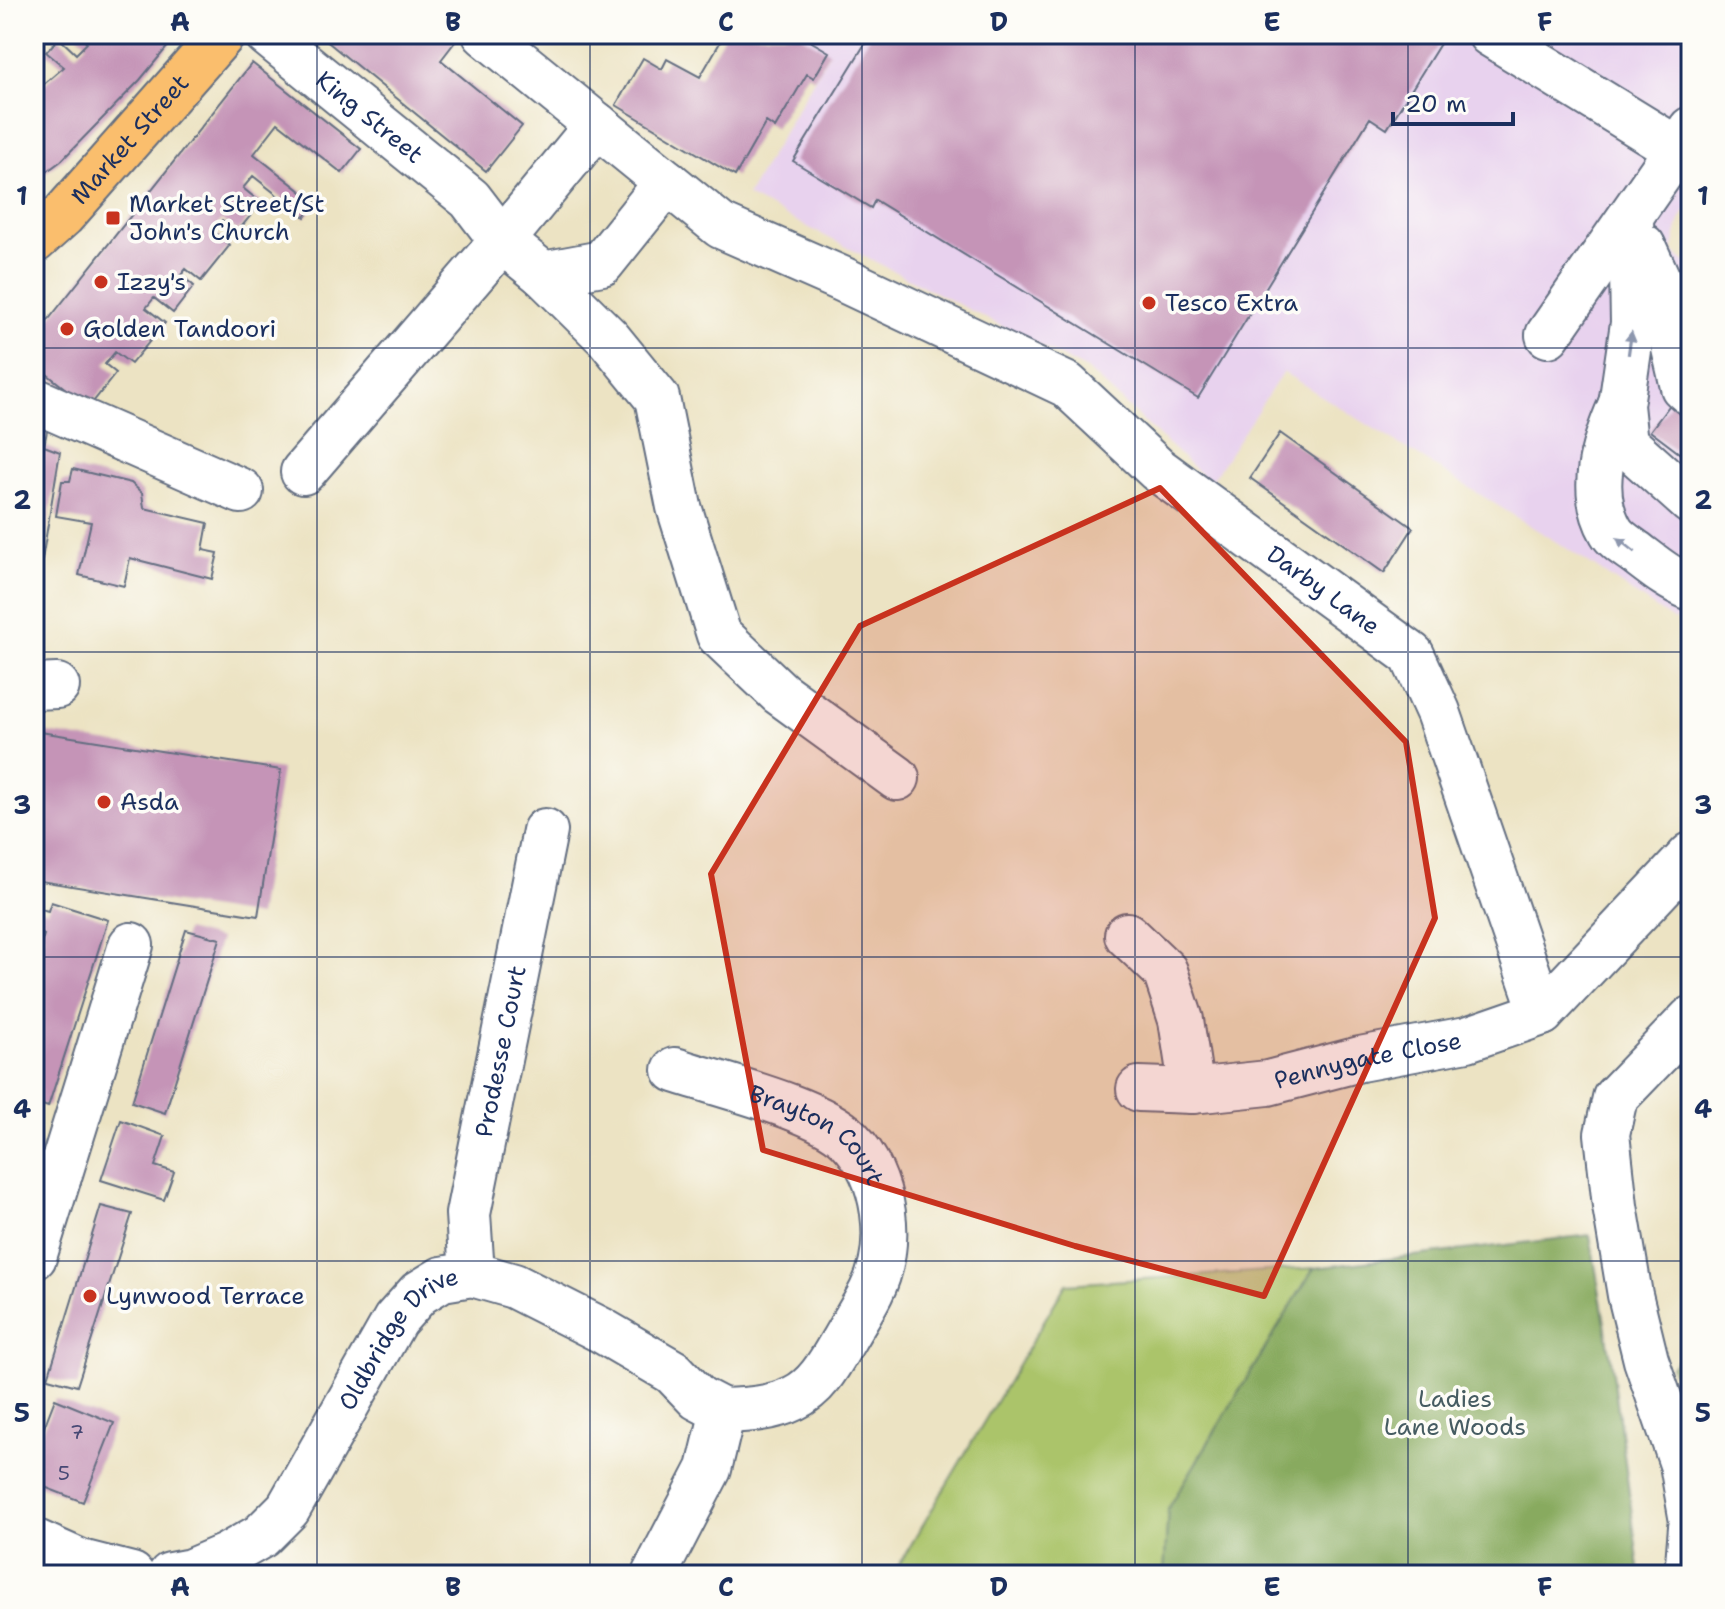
<svg xmlns="http://www.w3.org/2000/svg" width="1725" height="1609" font-family="'Shantell Sans',sans-serif">
  <rect width="100%" height="100%" fill="#fdfcf7"/>
  <filter id="ink" filterUnits="userSpaceOnUse"><feTurbulence type="fractalNoise" baseFrequency=".0125" numOctaves="2"/><feDisplacementMap in="SourceGraphic" scale="16" xChannelSelector="R" yChannelSelector="G"/><feConvolveMatrix kernelMatrix="1 2 1 2 8 2 1 2 1" color-interpolation-filters="sRGB"/></filter>
  <filter id="wash" filterUnits="userSpaceOnUse"><feTurbulence type="fractalNoise" baseFrequency=".006" numOctaves="4" result="noise"/><feDisplacementMap in="SourceGraphic" scale="32" xChannelSelector="R" yChannelSelector="G"/><feGaussianBlur stdDeviation="1.8" result="paint"/><feColorMatrix in="noise" values="0 0 0 0 0 0 0 0 0 0 0 0 0 0 0 0 0 1.4 0 .05"/><feComposite in="paint" operator="in"/></filter>
  <g filter="url(#wash)">
    <rect width="100%" height="100%" fill="#ece3c3"/>
    <path fill="#e8d2ee" d="M799 34H1691V202L1680 220 1672 251 1691 266V616L1673 620 1566 548 1283 372 1210 483 1089 371 747 196 829 53Z"/>
    <path fill="#abc46a" stroke="#637a64" stroke-width="2" d="M1314 1268 1168 1509 1164 1575H893L1066 1284Z
      M1691 1346V1421L1671 1366Z"/>
    <path fill="#88aa5e" stroke="#526c5e" stroke-width="2" d="M1590 1235 1612 1365 1640 1575H1164L1168 1509 1314 1268Z"/>
    <g id="blocks">
      <path fill="#c594b7" d="M76 34H178L140 80 61 161 34 181V77L43 85 64 67 46 52 59 38 76 54 87 43Z
        M318 34H461L441 60 522 126 486 171Z
        M725 34H798L829 52 814 78 807 74 775 128 766 122 735 176 616 105 643 58 662 69 667 59 700 77Z
        M871 34H1446L1387 129 1370 118 1198 398 875 200 871 208 793 161Z
        M252 63 361 149 342 173 278 123 254 154 316 203 305 217 253 176 243 188 261 203 238 231 222 220 213 231 230 245 201 281 186 269 181 275 194 286 173 313 154 298 146 308 165 323 131 364 115 352 105 364 116 373 89 407 34 364V338Z
        M1691 377V462L1650 431Z
        M34 410 50 416 44 446 60 452 36 596Z
        M1280 433 1413 528 1384 573 1250 478Z
        M73 469 131 483 142 493 144 508 208 523 203 550 218 553 212 579 130 558 124 586 79 575 91 522 56 516 62 481H70Z
        M34 731 281 770 258 916 34 880Z
        M51 902 108 920 48 1107 34 1102V971L38 958 34 957V942L41 944 44 935 34 932V907L48 911Z
        M186 930 220 939 165 1113 132 1102Z
        M121 1120 165 1136 155 1166 174 1172 164 1200 101 1180Z
        M101 1206 132 1214 77 1386 48 1378Z
        M55 1399 114 1423 83 1502 34 1483V1453Z"/>
    </g>
  </g>
  <g filter="url(#ink)">
    <use href="#blocks" fill-opacity="0" stroke="#646e81" stroke-width="2"/>
    <g fill="none" stroke-linecap="round" stroke-linejoin="round">
      <defs>
        <g id="minor">
          <path id="s1" d="M267 34 470 199 502 241 303 472"/>
          <path id="s2" d="M485 34 721 226 842 279 1067 385 1157 469 1412 655 1438 712 1542 1013 1691 855"/>
          <path d="M1490 34 1677 149"/>
          <path d="M597 125 502 241 543 274 602 263 667 182"/>
          <path d="M1631 218 1633 323 1621 405 1625 443 1691 502"/>
          <path d="M1643 246 1658 279 1683 387 1691 394"/>
          <path d="M543 274 608 338 657 398 679 507 719 635 780 693 897 778"/>
          <path d="M1548 335 1691 129"/>
          <path d="M34 400 241 491"/>
          <path d="M1620 406C1603 445 1588 491 1611 531 1616 540 1630 548 1639 555 1656 568 1671 580 1691 588"/>
          <path d="M34 687 57 686"/>
          <path d="M1127 935 1165 971 1181 1020 1192 1091"/>
          <path d="M1691 1019 1615 1098 1607 1134 1615 1206 1630 1295 1646 1360 1682 1464 1691 1516"/>
          <path id="s3" d="M675 1070C720 1085 818 1108 849 1139 886 1177 895 1245 871 1292 863 1308 853 1323 844 1339 831 1361 818 1387 794 1398 772 1409 747 1410 723 1411"/>
          <path id="s4" d="M1139 1089 1192 1091 1268 1083 1360 1059 1467 1039 1542 1013"/>
          <path d="M34 1257 131 945"/>
          <path id="s5" d="M472 1274 468 1214 545 831"/>
          <path d="M34 1541 81 1562 132 1575"/>
          <path id="s6" d="M170 1575 191 1571 226 1556 261 1536 288 1509 395 1320 419 1293 442 1279 472 1274 514 1286 601 1330 673 1372 698 1398 723 1411"/>
          <path d="M654 1575 709 1469 723 1411"/>
          <path d="M1687 1575 1691 1527"/>
        </g>
        <g id="highway">
          <path id="s7" d="M34 241 63 215 223 34"/>
        </g>
      </defs>
      <use href="#minor" stroke="#646e81" stroke-width="48"/>
      <use href="#highway" stroke="#646e81" stroke-width="48"/>
      <use href="#minor" stroke="#fff" stroke-width="44"/>
      <use href="#highway" stroke="#fabe6d" stroke-width="44"/>
    </g>
    <defs><path id="oneway-solid" d="M-6-.8H1V-3.2L6.5 0L1 3.2V.8H-6Z" transform="scale(2)"/></defs>
    <g fill="#8d97ae">
      <use href="#oneway-solid" transform="translate(1630 343) rotate(-82)"/>
      <use href="#oneway-solid" transform="translate(1626 545) rotate(-142)"/>
    </g>
  </g>
  <path fill="#c8321e" fill-opacity="0.2" stroke="#c8321e" stroke-width="6" stroke-linejoin="round" d="M1160 488 1406 742 1435 918 1264 1296 1075 1246 763 1150 711 874 860 626Z"/>
  <path fill="none" stroke="#1b2f5e" stroke-width="2" stroke-opacity="0.55" d="M317 34V1575M590 34V1575M862 34V1575M1135 34V1575M1408 34V1575M34 348H1691M34 652H1691M34 957H1691M34 1261H1691"/>
  <g fill="#c8321e" stroke="#fdfcf7" stroke-width="3">
    <rect x="105" y="210" width="16" height="16" rx="4"/>
    <circle cx="101" cy="282" r="8"/>
    <circle cx="1149" cy="303" r="8"/>
    <circle cx="67" cy="329" r="8"/>
    <circle cx="104" cy="802" r="8"/>
    <circle cx="90" cy="1296" r="8"/>
  </g>
  <g text-anchor="middle" dominant-baseline="central" stroke-width="7" stroke-linejoin="round" paint-order="stroke">
    <g font-size="20" fill="#464874">
      <text x="77" y="1432">7</text>
      <text x="64" y="1473">5</text>
    </g>
    <g font-size="24" fill="#1b2f5e" stroke="#fdfcf7">
      <text stroke="none"><textPath href="#s1" startOffset="132">King Street</textPath></text>
      <text stroke="none"><textPath href="#s7" startOffset="140">Market Street</textPath></text>
      <text stroke="none"><textPath href="#s2" startOffset="1014">Darby Lane</textPath></text>
      <text stroke="none"><textPath href="#s5" startOffset="226">Prodesse Court</textPath></text>
      <text stroke="none"><textPath href="#s4" startOffset="232">Pennygate Close</textPath></text>
      <text stroke="none"><textPath href="#s3" startOffset="160">Brayton Court</textPath></text>
      <text stroke="none"><textPath href="#s6" startOffset="344">Oldbridge Drive</textPath></text>
    </g>
    <g font-size="24" fill="#1b2f5e" stroke="#fdfcf7" text-anchor="start">
      <text x="129" y="204">Market Street/St<tspan x="129" dy="28">John's Church</tspan></text>
      <text x="117" y="282">Izzy's</text>
      <text x="1165" y="303">Tesco Extra</text>
      <text x="83" y="329">Golden Tandoori</text>
      <text x="120" y="802">Asda</text>
      <text x="106" y="1296">Lynwood Terrace</text>
    </g>
    <g font-size="24" fill="#465c62" stroke="#fdfcf7">
      <text x="1455" y="1399">Ladies<tspan x="1455" dy="28">Lane Woods</tspan></text>
    </g>
  </g>
  <rect width="1725" height="1609" fill="none" stroke="#fdfcf7" stroke-width="88"/>
  <path d="M1393 112v12h120v-12" fill="none" stroke="#1b2f5e" stroke-width="4"/>
  <text x="1405" y="112" font-size="24" fill="#1b2f5e" stroke="#fdfcf7" stroke-width="6" paint-order="stroke">20 m</text>
  <rect x="44" y="44" width="1637" height="1521" fill="none" stroke="#1b2f5e" stroke-width="3"/>
  <g font-size="26" text-anchor="middle" font-weight="bold" fill="#1b2f5e">
    <text x="180" y="31">A</text>
    <text x="453" y="31">B</text>
    <text x="726" y="31">C</text>
    <text x="999" y="31">D</text>
    <text x="1272" y="31">E</text>
    <text x="1545" y="31">F</text>
    <text x="22" y="205">1</text>
    <text x="1703" y="205">1</text>
    <text x="22" y="509">2</text>
    <text x="1703" y="509">2</text>
    <text x="22" y="814">3</text>
    <text x="1703" y="814">3</text>
    <text x="22" y="1118">4</text>
    <text x="1703" y="1118">4</text>
    <text x="22" y="1422">5</text>
    <text x="1703" y="1422">5</text>
    <text x="180" y="1596">A</text>
    <text x="453" y="1596">B</text>
    <text x="726" y="1596">C</text>
    <text x="999" y="1596">D</text>
    <text x="1272" y="1596">E</text>
    <text x="1545" y="1596">F</text>
  </g>
</svg>
